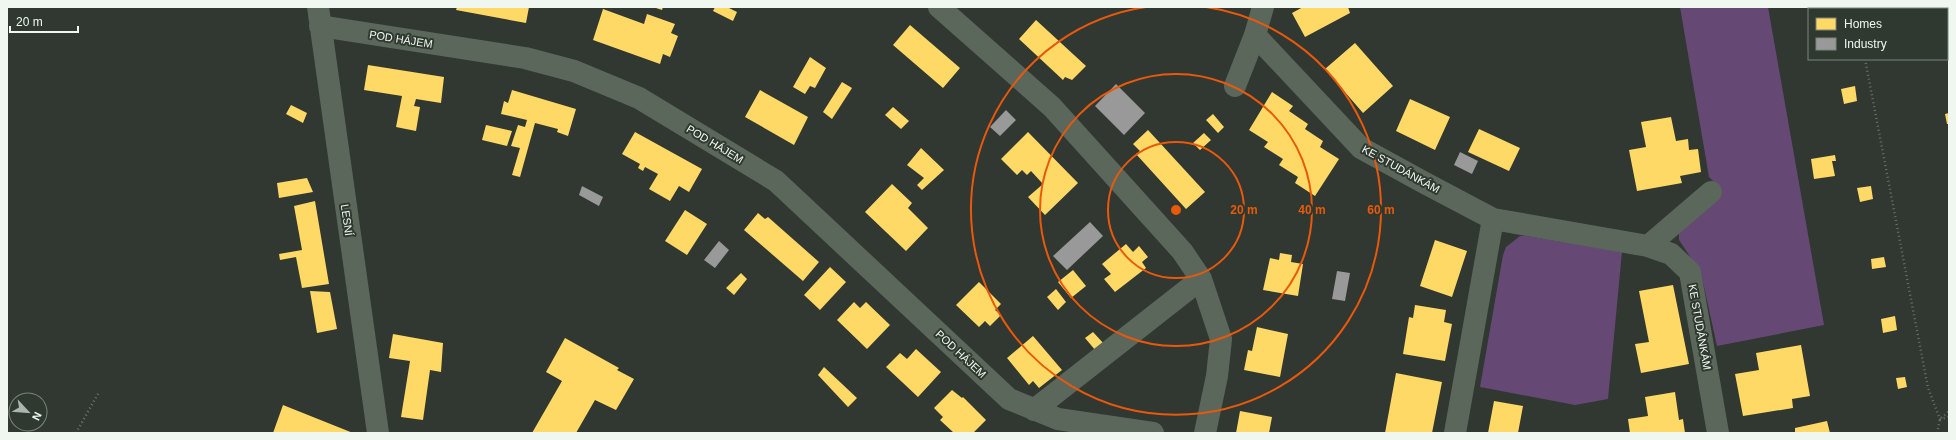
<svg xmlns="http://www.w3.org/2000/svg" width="1956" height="440" font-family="Helvetica,sans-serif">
  <rect width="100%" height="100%" fill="#313731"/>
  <path fill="#654974" d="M1680 7H1768L1824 325 1717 346 1701 273 1679 240V233L1717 185 1709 177Z
    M1520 236H1527L1622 252 1608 399 1575 405 1480 387 1503 255 1506 247Z"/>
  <path fill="#ffd966" d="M457 7H529L526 23 456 10Z
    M653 7H663L662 10Z
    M715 7H727L737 12 733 21 713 11Z
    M1303 7H1348L1350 13 1305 37 1292 13Z
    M603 9 644 24 647 14 675 24 671 33 678 36 670 57 663 54 660 64 593 40Z
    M1036 20 1086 66 1072 80 1065 77 1063 80 1019 39Z
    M910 25 960 68 943 88 893 45Z
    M1355 43 1393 86 1363 113 1325 69Z
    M810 57 826 68 815 88 810 86 805 94 793 87Z
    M368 65 444 77 441 103 416 99 414 106 420 107 416 131 396 127 402 96 364 90Z
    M842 82 852 88 832 119 823 112Z
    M1855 86 1857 101 1844 104 1841 89Z
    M512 90 576 109 568 136 557 132 558 129 535 123 520 177 512 175 520 148 511 146 518 125 525 127 527 120 501 114 504 101 508 103Z
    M760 90 808 117 794 145 745 117Z
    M1272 92 1293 106 1289 111 1308 124 1305 129 1323 141 1320 147 1339 159 1315 196 1295 183 1298 177 1279 165 1283 159 1264 147 1268 142 1249 130Z
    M1410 99 1450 117 1435 150 1396 131Z
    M291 105 307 113 303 123 286 114Z
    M893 107 909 121 901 129 885 115Z
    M1949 113V124H1947L1945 114Z
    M1213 114 1224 127 1218 133 1206 120Z
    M1671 117 1676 141 1688 139 1689 150 1698 149 1701 172 1680 176 1682 183 1637 191 1629 150 1646 147 1641 122Z
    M486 125 512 131 507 146 482 140Z
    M1479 129 1520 148 1509 171 1468 152Z
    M1148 130 1205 192 1186 209 1136 154 1140 151 1133 144Z
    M635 132 702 169 689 192 679 186 670 201 649 189 658 174 645 167 643 171 638 168 640 164 622 154Z
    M1028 132 1078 183 1045 215 1028 197 1043 184 1031 171 1027 175 1022 170 1017 175 1001 159Z
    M1204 133 1211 140 1200 150 1193 143Z
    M921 148 944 170 922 190 917 185 924 178 907 165Z
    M1835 155 1836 161H1832L1835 176 1814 179 1811 159Z
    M307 178 313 192 279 198 277 183Z
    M892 184 912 203 908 208 928 228 906 251 865 212Z
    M1871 186 1873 199 1860 202 1857 188Z
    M315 201 329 284 302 288 296 257 280 260 279 254 302 250 294 206Z
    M685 210 707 224 687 255 665 241Z
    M758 213 765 219 768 217 819 262 803 281 744 230Z
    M1435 240 1467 251 1452 297 1420 286Z
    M1126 244 1133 252 1139 246 1148 257 1142 262 1146 268 1115 292 1104 279 1111 274 1102 264Z
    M1280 253 1292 255 1291 262 1303 264 1298 296 1263 290 1270 258 1279 260Z
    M1884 257 1886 267 1872 269 1871 259Z
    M830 267 846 282 820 310 804 295Z
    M1073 270 1086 286 1071 298 1058 282Z
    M741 273 747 279 734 295 726 288Z
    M979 282 1001 304 995 310 1001 315 990 326 985 321 979 327 956 305Z
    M1673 285 1689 364 1641 373 1635 344 1649 342 1639 291Z
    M1056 289 1066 302 1058 310 1047 297Z
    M310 291 330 292 337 329 317 333Z
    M854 302 860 308 866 302 890 325 867 349 837 320Z
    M1415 305 1446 310 1444 322 1452 324 1445 361 1403 354 1409 317 1413 318Z
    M1895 316 1897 330 1883 333 1881 319Z
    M1257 327 1288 334 1280 377 1244 370 1248 350 1252 351Z
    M1093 332 1105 345 1096 351 1085 338Z
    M393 334 443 343 441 372 430 370 423 420 401 417 410 361 389 358Z
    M1033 336 1062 370 1039 388 1033 381 1029 385 1007 358Z
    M565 338 619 368 617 370 634 379 616 410 595 400 576 433H532L562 381 546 372Z
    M1801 345 1810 396 1792 399 1793 408 1743 416 1735 374 1759 370 1756 353Z
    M916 349 941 372 918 397 886 367 900 353 907 359Z
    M824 367 857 398 848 407 818 375Z
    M1396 373 1442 382 1432 433H1385Z
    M1905 377 1907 387 1898 389 1896 378Z
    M952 390 962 398 963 397 986 420 973 433H954L940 420 943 417 934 408Z
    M1675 392 1679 420 1683 419 1685 433H1630L1628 419 1648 416 1645 397Z
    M1494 401 1523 406 1518 433H1488Z
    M283 405 353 433H273Z
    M1240 411 1272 417 1269 433H1236Z
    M1827 421 1830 433H1795V428Z"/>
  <path fill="#999" d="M1116 84 1145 113 1124 135 1095 106Z
    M1006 110 1016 120 1000 136 990 127Z
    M1460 152 1478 161 1472 174 1454 165Z
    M582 186 603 197 599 206 579 195Z
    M1090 222 1103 236 1067 270 1053 256Z
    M719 241 729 250 715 268 704 260Z
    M1337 271 1350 273 1345 301 1332 299Z"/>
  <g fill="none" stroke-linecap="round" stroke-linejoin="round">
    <path stroke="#697268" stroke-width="2.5" stroke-dasharray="1 3" stroke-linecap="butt" d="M1860 7V9
      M1865 59 1928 388 1940 419 1949 417
      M76 433 99 392
      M1937 433 1940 419 1949 411"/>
    <path stroke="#5c675c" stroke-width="22" d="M318 7 378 433
      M939 7 1052 107 1182 251 1201 279 1221 339 1217 376 1205 433
      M320 26 525 58 574 71 639 98 776 181 1009 399 1058 419 1153 433
      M1255 35 1361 148 1423 182 1493 219 1648 246 1671 254 1690 272 1718 433
      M1235 86 1255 35 1263 7
      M1648 246 1711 192
      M1034 410 1201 279
      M1455 433 1493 219"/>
  </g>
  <g fill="none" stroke="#e8590c" stroke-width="2">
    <circle cx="1176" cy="210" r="68"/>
    <circle cx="1176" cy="210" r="136"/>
    <path d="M1206 7A205 205 0 1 1 1146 7"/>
  </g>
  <g text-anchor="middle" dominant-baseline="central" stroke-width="4" stroke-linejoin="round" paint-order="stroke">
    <g font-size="11" fill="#f0f7f0" stroke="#2f392f">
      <text transform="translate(401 39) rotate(9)">POD HÁJEM</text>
      <text transform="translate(715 144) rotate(31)">POD HÁJEM</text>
      <text transform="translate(1401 169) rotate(29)">KE STUDÁNKÁM</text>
      <text transform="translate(347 220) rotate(82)">LESNÍ</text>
      <text transform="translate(1700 327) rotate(80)">KE STUDÁNKÁM</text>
      <text transform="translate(961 354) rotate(43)">POD HÁJEM</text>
    </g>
  </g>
  <circle cx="1176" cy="210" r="6" fill="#e8590c" stroke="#2f392f" stroke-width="2"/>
  <g font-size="12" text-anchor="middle" font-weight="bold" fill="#e8590c" stroke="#2f392f" stroke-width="4" stroke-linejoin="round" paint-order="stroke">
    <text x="1244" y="214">20 m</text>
    <text x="1312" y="214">40 m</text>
    <text x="1381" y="214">60 m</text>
  </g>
  <rect width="1956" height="440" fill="none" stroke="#f0f7f0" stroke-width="16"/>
  <rect x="1808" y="8" width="140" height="52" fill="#2f392f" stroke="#7c857c"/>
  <rect x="1816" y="18" width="20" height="12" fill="#ffd966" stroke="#7c857c"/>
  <text x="1844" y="28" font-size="12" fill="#f0f7f0">Homes</text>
  <rect x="1816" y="38" width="20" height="12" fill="#999999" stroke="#7c857c"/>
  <text x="1844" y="48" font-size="12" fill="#f0f7f0">Industry</text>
  <g transform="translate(28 412) rotate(116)"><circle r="19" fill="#2f392f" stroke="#7c857c"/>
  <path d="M0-3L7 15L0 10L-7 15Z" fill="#adb4ad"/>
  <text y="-6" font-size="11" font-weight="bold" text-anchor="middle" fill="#f0f7f0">N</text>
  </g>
  <path d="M10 26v6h68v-6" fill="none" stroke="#f0f7f0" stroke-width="2"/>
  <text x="16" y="26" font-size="12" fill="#f0f7f0" stroke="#2f392f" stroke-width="3" paint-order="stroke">20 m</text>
</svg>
